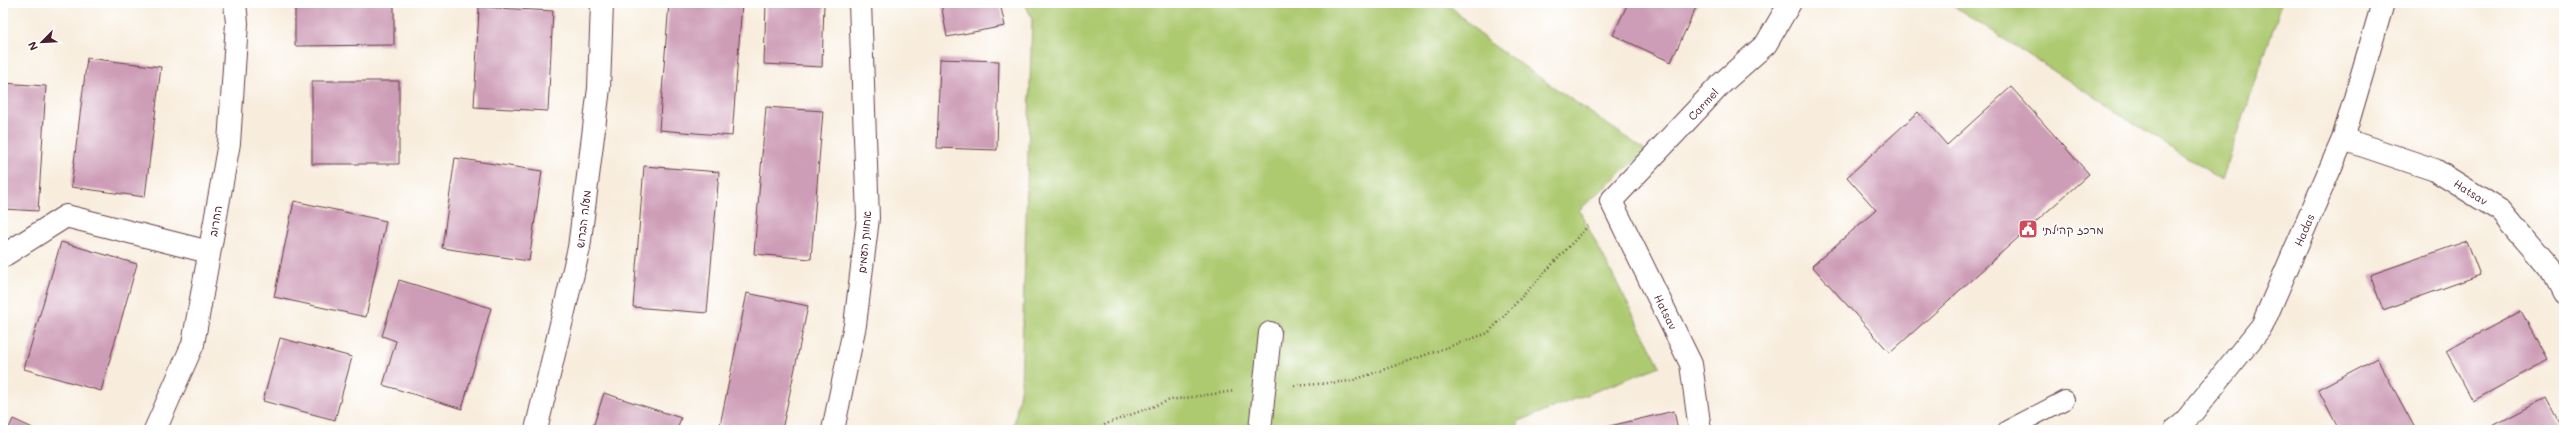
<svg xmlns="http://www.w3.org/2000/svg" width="2567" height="433" font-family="Mali,'Playpen Sans Hebrew',sans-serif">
  <rect width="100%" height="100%" fill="#fff"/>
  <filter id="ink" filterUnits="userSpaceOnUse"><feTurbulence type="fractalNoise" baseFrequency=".025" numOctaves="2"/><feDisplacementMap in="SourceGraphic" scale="8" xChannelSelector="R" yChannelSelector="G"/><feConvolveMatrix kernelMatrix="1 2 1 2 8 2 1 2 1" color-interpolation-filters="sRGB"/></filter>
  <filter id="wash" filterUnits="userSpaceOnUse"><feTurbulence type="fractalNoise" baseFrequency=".012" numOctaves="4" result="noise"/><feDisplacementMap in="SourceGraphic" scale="16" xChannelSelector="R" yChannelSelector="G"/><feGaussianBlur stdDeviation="0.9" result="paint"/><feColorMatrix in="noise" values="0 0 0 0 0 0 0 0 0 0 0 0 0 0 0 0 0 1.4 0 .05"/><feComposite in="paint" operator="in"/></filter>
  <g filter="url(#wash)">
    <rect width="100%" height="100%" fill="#f8eddd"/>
    <path fill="#adca71" stroke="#7c744e" d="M1025 3H1447L1487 41 1646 151 1579 210 1660 366 1519 421 1517 430H1013L1021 386 1032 19Z
      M1949 3H2282L2222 180Z"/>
    <g id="blocks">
      <path fill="#cd9cb6" d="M295 3H394V45L295 46Z
        M669 3H742L732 136 659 130Z
        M766 3H824L822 67 764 64Z
        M941 3H1000L1005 26 947 37Z
        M1628 3H1698L1671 62 1613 35Z
        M479 7 553 11 548 111 474 107Z
        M87 58 161 67 145 197 71 187Z
        M940 59 999 61 997 150 937 148Z
        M312 81H399V164H312Z
        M3 83 46 86 38 211 3 209Z
        M2011 87 2089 174 1890 353 1812 266 1876 210 1847 177 1918 112 1947 145Z
        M766 107 823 111 811 259 754 254Z
        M455 158 542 171 529 261 442 248Z
        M644 166 719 172 707 313 633 307Z
        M294 201 386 221 366 317 274 297Z
        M2467 241 2480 275 2383 310 2370 275Z
        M61 242 137 264 101 391 24 369Z
        M399 280 491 308 462 409 383 385 396 341 382 336Z
        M747 293 808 306 782 430H719Z
        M2521 311 2548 360 2473 401 2446 351Z
        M280 338 352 357 335 420 263 401Z
        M2377 358 2416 430H2339L2318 389Z
        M604 393 681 418 677 430H592Z
        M2546 398 2563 430H2485Z
        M1674 411 1678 430H1597V429Z
        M13 419 37 430H8Z"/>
    </g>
  </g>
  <g filter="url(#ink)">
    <use href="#blocks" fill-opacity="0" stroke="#643e46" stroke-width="1"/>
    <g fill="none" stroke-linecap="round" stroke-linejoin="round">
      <defs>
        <path id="lane" d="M2007 430 2065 400"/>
        <path id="street" d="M2343 139 2435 170 2501 211 2554 274 2564 293
          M3 256 66 216 209 252
          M155 430 193 344 229 143 237 23 235 3
          M536 430 579 248 599 88 602 3
          M833 430 855 325 868 218 860 3
          M1260 430 1270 333
          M1700 430 1691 364 1611 201 1721 84 1766 44 1790 3
          M2175 430 2183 424 2262 326 2343 139 2383 3"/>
      </defs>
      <use href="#lane" stroke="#643e46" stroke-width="20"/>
      <use href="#street" stroke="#643e46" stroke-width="24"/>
      <path stroke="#643e46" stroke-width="2.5" stroke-dasharray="1 3" stroke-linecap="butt" d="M1294 386 1351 381 1488 333 1589 225
        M1098 430 1106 424 1170 400 1235 391"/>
      <use href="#lane" stroke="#fff" stroke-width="18"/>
      <use href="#street" stroke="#fff" stroke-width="22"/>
    </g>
  </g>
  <defs>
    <symbol id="civic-square" viewBox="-11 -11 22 22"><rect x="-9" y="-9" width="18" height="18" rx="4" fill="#d1495b" stroke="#fff"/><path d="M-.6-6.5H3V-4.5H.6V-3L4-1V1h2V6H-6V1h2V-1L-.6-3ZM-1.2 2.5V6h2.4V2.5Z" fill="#fff"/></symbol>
  </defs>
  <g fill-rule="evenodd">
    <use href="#civic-square" x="2017" y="218" width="22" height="22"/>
  </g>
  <g text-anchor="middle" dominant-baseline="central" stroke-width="3" stroke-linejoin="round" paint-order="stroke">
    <g font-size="11" fill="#4a1f2b" stroke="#fff">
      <text transform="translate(1703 104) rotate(-47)">Carmel</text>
      <text transform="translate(2471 192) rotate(32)">Hatsav</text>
      <text transform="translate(583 219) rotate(-83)">מעלה הברוש</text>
      <text transform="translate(215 221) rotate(-80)">החרוב</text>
      <text transform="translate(2304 230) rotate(-67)">Hadas</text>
      <text transform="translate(864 242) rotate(-85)">אחוות העמים</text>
      <text transform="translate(1666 312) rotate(64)">Hatsav</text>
    </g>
    <g font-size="11" fill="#4a1f2b" stroke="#fff" text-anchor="start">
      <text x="2042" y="229">מרכז קהילתי</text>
    </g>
  </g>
  <rect width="2567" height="433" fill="none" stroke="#fff" stroke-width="16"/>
  <g transform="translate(42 42) rotate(246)" stroke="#ffffff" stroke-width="3" paint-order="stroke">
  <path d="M0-3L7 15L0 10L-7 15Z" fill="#4a1f2b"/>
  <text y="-6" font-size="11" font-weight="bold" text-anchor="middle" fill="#4a1f2b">N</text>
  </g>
</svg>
